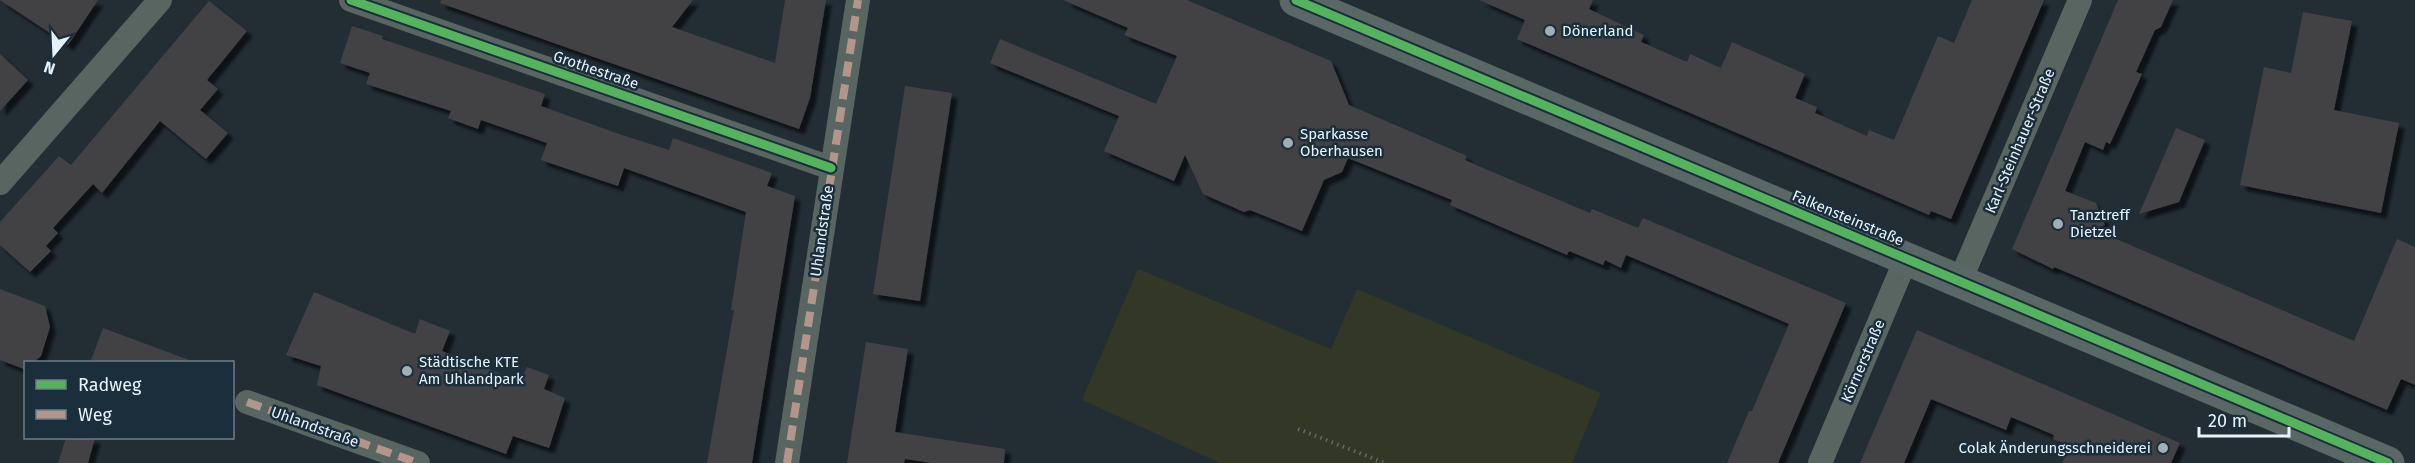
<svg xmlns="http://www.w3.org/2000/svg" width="2415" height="463" font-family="'Fira Sans',sans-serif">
  <defs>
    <filter id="shadow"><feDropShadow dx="5.5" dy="5.5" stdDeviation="1.5" flood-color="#0009"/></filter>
  </defs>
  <rect width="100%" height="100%" fill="#222d34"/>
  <path fill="#323825" d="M1138 269 1331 349 1357 289 1601 393 1572 463H1220L1082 400Z"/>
  <path fill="#424244" filter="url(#shadow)" d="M0 0H98L68 45Z
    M441 0H693L672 27 775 63 785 0H826L810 98 799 129 440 3Z
    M1063 0H1187L1331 61 1349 105 1467 156 1465 160 1476 165 1590 213 1592 209 1638 228 1643 218 1846 303 1778 463H1727L1749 411H1752L1789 324 1626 255 1621 268 1605 260 1603 265 1569 251 1567 255 1450 205 1452 200 1348 158 1342 172 1324 180 1302 231 1250 210 1244 212 1203 194 1185 155 1174 181 1104 151 1119 116 990 63 1000 39 1156 104 1177 56 1124 35 1128 28Z
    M1479 0H1593L1589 9 1644 35 1641 42 1687 62 1690 54 1721 68 1732 42 1805 74 1795 98 1817 107 1815 113 1867 136 1869 130 1894 140 1938 36 1954 43 1972 0H2044L1951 219 1931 211 1929 215 1517 39 1525 20Z
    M2118 0H2173L2161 27 2155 30 2136 72 2142 74 2110 144 2106 142 2103 150 2085 142 2065 191 2096 203 2105 225 2093 229 2354 341 2397 239 2415 247V385L2401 379 2387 410 2073 275 2054 267 2053 269 2012 249Z
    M209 1 247 31 207 80 218 89 200 110 228 133 206 159 160 121 102 193 93 184 53 228 58 233 46 246 51 251 30 272 0 245V222L59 156 71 165Z
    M2303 12 2352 21 2334 110 2399 123 2381 213 2240 185 2264 67 2291 73Z
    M352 26 383 36 382 39 545 94 541 106 619 134 669 150 673 138 772 173 767 186 795 196 752 463H707L734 310H731L746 212 624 168 618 186 541 160 547 143 481 120 478 129 448 118 451 111 366 84 370 73 340 63Z
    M0 54 28 80 0 111Z
    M905 86 952 93 920 301 873 294Z
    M2176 128 2205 140 2179 202 2139 214Z
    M0 289 45 306 50 327 41 356 33 363H26L24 369 0 360Z
    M314 292 415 334 420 319 450 331 442 351 520 381 527 367 549 375 544 389 565 398 549 448 513 436 506 454 317 385 321 366 286 355Z
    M103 328 189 360V363H90Z
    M1917 330 2180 443 2171 463H2062L2070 446 2053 439 2054 435 2011 417 2006 430 1931 399 1904 463H1860Z
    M866 342 908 349 895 432 1005 449 1004 463H932L905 459 904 463H847Z
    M66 438H95L88 463H58Z"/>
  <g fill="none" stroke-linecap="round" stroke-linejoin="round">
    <path stroke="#616a6a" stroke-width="4" stroke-dasharray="1.5 4.5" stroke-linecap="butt" d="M1298 429 1385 463"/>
    <path stroke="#586561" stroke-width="24" d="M351 0 831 168
      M0 183 160 0
      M1960 281 2080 0
      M247 402 418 463
      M787 463 858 0
      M1820 463 1906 259"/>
    <path stroke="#596864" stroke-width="33" d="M1296 0 2388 463"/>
    <path stroke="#b2968c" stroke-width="8" stroke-dasharray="15 8" stroke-linecap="butt" d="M247 402 418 463
      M787 463 858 0"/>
    <defs>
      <path id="cycleway" d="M351 0 831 168
        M1296 0 2388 463"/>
    </defs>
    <use href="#cycleway" stroke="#1b2e3b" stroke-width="13"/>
    <use href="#cycleway" stroke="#56b35d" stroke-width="9"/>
  </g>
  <g fill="#a2aeb6" stroke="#1b2e3b" stroke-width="2">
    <circle cx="1550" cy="31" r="6"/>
    <circle cx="1288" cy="143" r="6"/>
    <circle cx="2058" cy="224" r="6"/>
    <circle cx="407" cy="371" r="6"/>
    <circle cx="2163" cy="448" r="6"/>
  </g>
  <g text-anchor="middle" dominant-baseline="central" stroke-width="5" stroke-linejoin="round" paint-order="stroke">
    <g font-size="15" fill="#e7f3fc" stroke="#1b2e3b" text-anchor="start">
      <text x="1562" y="31">Dönerland</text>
      <text x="1300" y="134">Sparkasse<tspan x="1300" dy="17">Oberhausen</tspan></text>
      <text x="2070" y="215">Tanztreff<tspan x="2070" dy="17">Dietzel</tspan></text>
      <text x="419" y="362">Städtische KTE<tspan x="419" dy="17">Am Uhlandpark</tspan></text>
      <text x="2151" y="448" text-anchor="end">Colak Änderungsschneiderei</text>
    </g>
    <g font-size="15" fill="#e7f3fc" stroke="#1b2e3b">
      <text transform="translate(596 70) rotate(19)">Grothestraße</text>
      <text transform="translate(2020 141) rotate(-67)">Karl-Steinhauer-Straße</text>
      <text transform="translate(1848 218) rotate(23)">Falkensteinstraße</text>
      <text transform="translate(822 231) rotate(-82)">Uhlandstraße</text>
      <text transform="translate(1863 361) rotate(-67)">Körnerstraße</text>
      <text transform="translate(315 427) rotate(20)">Uhlandstraße</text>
    </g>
  </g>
  <rect x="24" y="361" width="210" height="78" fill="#1b2e3b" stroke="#6d7d88" stroke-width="1.5"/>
  <rect x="36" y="380" width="30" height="9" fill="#56b35d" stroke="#6d7d88" stroke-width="1.5"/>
  <text x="78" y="391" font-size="18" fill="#e7f3fc">Radweg</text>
  <rect x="36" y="410" width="30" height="9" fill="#b2968c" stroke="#6d7d88" stroke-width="1.5"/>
  <text x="78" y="421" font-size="18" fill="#e7f3fc">Weg</text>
  <g transform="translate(54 54) rotate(198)" stroke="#1b2e3b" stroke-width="4.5" paint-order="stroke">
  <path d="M0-4.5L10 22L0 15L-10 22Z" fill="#e7f3fc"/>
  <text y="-9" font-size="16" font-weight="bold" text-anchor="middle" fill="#e7f3fc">N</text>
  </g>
  <path d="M2199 427v9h90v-9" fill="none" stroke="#e7f3fc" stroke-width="3"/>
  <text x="2208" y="427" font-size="18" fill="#e7f3fc" stroke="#1b2e3b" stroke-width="4.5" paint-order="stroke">20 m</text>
</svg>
